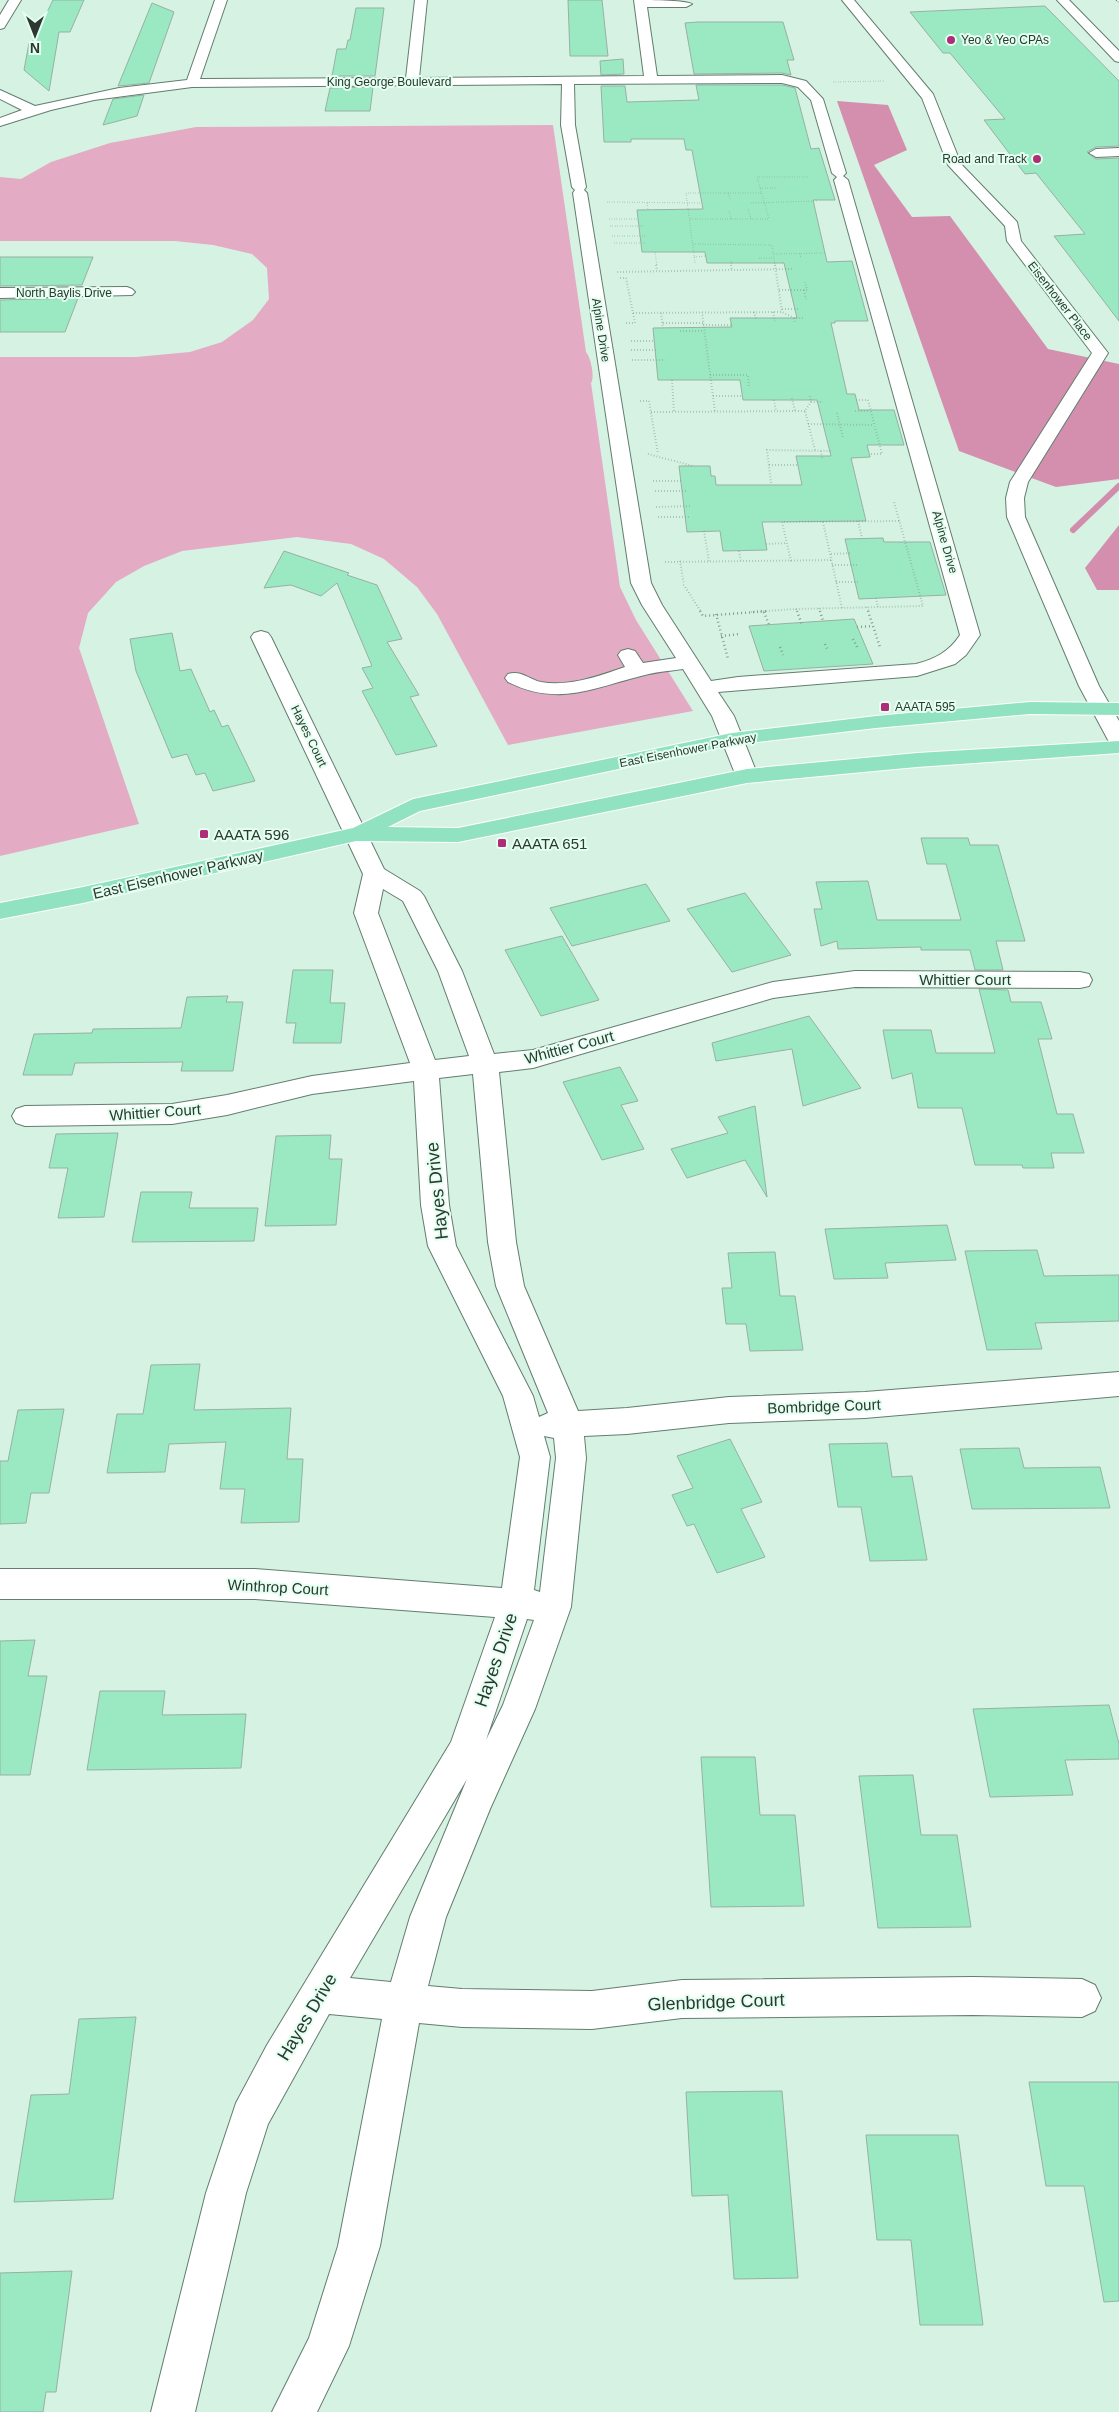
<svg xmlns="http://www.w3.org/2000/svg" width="1119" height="2412" font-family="Helvetica,sans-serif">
  <rect width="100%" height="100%" fill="#d5f2e2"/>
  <path fill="#e4abc5" d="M553 125 586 352C591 358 595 377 591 383L620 587 636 620 693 711 508 745 437 614 417 587 384 559 351 544 297 537 182 551 144 566 116 582 88 613 79 648 139 824 0 856V357H136L190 352 222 342 253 320 269 299 267 268 252 254 213 245 175 241H0V177L21 179 51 162 110 143 196 127Z"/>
  <path fill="#d48faf" d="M837 101 888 105 907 150 874 165 912 217 950 216 1048 349 1119 364V479L1056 487 959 451Z
    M1119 525V590H1097L1085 568Z"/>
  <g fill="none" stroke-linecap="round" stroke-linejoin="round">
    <path stroke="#d28dad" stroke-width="6" d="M1073 530 1119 486"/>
  </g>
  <path fill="#9be9c3" stroke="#96b1a3" d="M53 0H84L70 32H59L49 91 24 70 29 43H32Z
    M568 0H602L608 56H570Z
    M152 3 174 12 149 83 118 86Z
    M1045 6 1119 81V146L1096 147 1087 152 1096 159 1119 158V321L1054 236 1085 234 1036 173 1025 174 984 120 1005 119 950 53H943L910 12Z
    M356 8H384L375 76H332L337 49H346L348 40H350Z
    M698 22H783L794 60H787L791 75 782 73 694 74 685 23Z
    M623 59 624 74 601 75 600 61Z
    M696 85H782L795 88 811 149 819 148 835 200H813L827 262 852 261 868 321H835V323H831L847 394H855L859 410H894L904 445H867L870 457 851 458 866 521 762 522 767 550 723 551 720 531 687 532 679 466H710L711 476H715L716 485H802L796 456H831L817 400H743L740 380H658L653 328 732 327 730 318H797L784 263H707L705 252H642L637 210 703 209 692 150H686L684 139H631V142H604L601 86H625L627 102 699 100Z
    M373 87 370 111H325L330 88Z
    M144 95 137 116 103 125 113 99Z
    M0 257H93L82 285 0 286Z
    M78 298 65 332H0V300Z
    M883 538 884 542H930L946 595 859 599 845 539Z
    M284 551 349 573 347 575 377 585 402 639 387 642 419 695 410 697 437 746 396 755 362 691 373 688 362 668 372 666 337 583 321 596 291 585 264 588Z
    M854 619 873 664 764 671 749 626Z
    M172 633 180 671 191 669 210 712 214 710 222 727 228 725 255 781 213 791 205 773 196 775 187 754 172 758 136 671 130 639Z
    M921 838H968L970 845H998L1025 941H996L1003 970H975L970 950H921V947L838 949 837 941 821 946 814 909H822L816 882 868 881 877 920H961L946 864H927Z
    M646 884 670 921 572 946 550 908Z
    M745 893 791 955 732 972 687 909Z
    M562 936 599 1000 541 1016 505 950Z
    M293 970H333L330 1003H345L341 1043H293L296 1023H286Z
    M979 989 1008 990 1011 1002H1041L1052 1039H1038L1057 1114H1073L1084 1153H1051L1054 1168H1023L1022 1165H975L962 1108H918L912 1073 892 1079 883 1030H931L936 1053H995Z
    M228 996 226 1002H243L233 1071H181L183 1062 75 1063 72 1075H23L34 1034 92 1033 93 1029 181 1028 187 997Z
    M809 1016 861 1088 803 1106 792 1049 716 1061 712 1043Z
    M620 1067 638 1101 621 1105 644 1149 602 1160 563 1082Z
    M755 1106 767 1197 745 1160 687 1178 671 1149 728 1133 718 1117Z
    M118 1133 104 1217 58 1218 68 1168H49L56 1134Z
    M331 1135 329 1159H342L336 1225 265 1226 276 1136Z
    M141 1192H192L189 1208H258L254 1241 132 1242Z
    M947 1225 956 1260 885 1263 888 1278 834 1279 825 1229Z
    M1037 1250 1044 1276 1119 1275V1321L1035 1323 1042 1349 987 1350 965 1251Z
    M775 1252 780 1296H795L803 1350 750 1351 746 1324H726L722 1288H732L728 1253Z
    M200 1364 194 1410 291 1408 287 1459H303L299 1522 241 1523 245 1489H220L226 1442 169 1444 165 1472 107 1473 117 1414H143L151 1365Z
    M64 1409 49 1493H31L26 1523 0 1524V1461H8L18 1410Z
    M730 1439 762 1502 741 1509 765 1557 717 1573 694 1524 687 1526 672 1495 693 1488 677 1456Z
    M887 1443 892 1477 912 1476 927 1560 870 1561 861 1507H838L829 1444Z
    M1019 1448 1024 1468 1100 1467 1110 1508 972 1509 960 1449Z
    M35 1640 28 1676H47L30 1775H0V1641Z
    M100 1691H165L162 1715 246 1714 241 1768 87 1770Z
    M1109 1705 1119 1744V1759L1065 1760 1073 1795 990 1797 973 1709Z
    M701 1757H755L760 1815H795L804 1906 711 1907Z
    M913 1775 921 1835H957L971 1927 878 1928 859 1776Z
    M136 2017 113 2199 14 2202 31 2095 69 2094 79 2019Z
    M1029 2082H1119V2301L1104 2302 1084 2186H1046Z
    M782 2091 798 2278 734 2279 728 2195 692 2196 686 2092Z
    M866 2135H958L983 2325H920L911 2240H877Z
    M72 2271 56 2392H46L43 2412H0V2273Z"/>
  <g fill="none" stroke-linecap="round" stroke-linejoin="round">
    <defs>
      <path id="minor" d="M9 0H21L4 28 0 29V15Z
        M215 0H227L200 79 406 78 415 0H427L419 78 644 76 634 0C645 0 685 0 692 4L686 7H647L657 76 782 75 806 81 823 99 846 173 843 176 848 180 980 635 966 655 955 664 917 676 718 692 734 716 758 776 755 781 747 783 739 781 736 776 712 716 683 669C669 671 654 672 641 676 593 688 557 707 508 682L505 678 508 674C521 670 528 679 541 682 569 687 599 676 625 667L618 655 621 651 628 649 635 651 643 663 676 658 642 605 631 583 573 193 575 190 572 187 561 125 562 84 192 87 94 100 51 110 0 126V118L22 110 0 99V90L35 106 119 88 187 80ZM782 83 798 87 811 100 832 173 837 177 834 180 960 635C949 652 935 659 916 664L738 677 711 681 662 605 651 583 587 193 584 190 586 187 575 125 574 84Z
        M842 0H854L933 94 961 164 1017 222 1021 241 1108 353 1028 482 1024 498 1025 517 1099 686 1119 721V746L1111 745 1108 740 1079 686 1007 517 1006 498 1010 482 1092 353 1007 241 1005 226 948 165 922 98Z
        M1057 0H1069L1119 51V62L1115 61Z
        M1119 148V156L1096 157 1089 153 1096 149Z
        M127 287 132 289 135 292 132 295 0 298V288Z
        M261 631 268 633 271 637 384 869 420 891 424 896 462 971 494 1054 533 1050 773 982 855 971 1080 972 1089 974 1092 980 1089 986 1080 988 855 987 773 998 533 1068 499 1072 516 1242 524 1286 578 1411 627 1408 729 1397 865 1392 1119 1372V1396L865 1418 729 1423 627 1434 584 1436 586 1458 571 1607 535 1709 490 1809 446 1917 428 1986 462 1989 592 1991 682 1980 973 1977 1082 1979 1095 1985 1101 1998 1095 2011 1082 2017 973 2015 682 2018 592 2029 462 2027 419 2023 380 2246 349 2346 317 2412H272L309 2338 338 2246 382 2019 329 2014 268 2124 246 2193 195 2412H151L206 2193 236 2103 267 2045 451 1742 495 1617 255 1599H0V1569H255L502 1588 520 1457 503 1396 428 1246 421 1205 414 1081 312 1094 227 1115 172 1124 25 1126 16 1123 12 1116 16 1109 25 1106 172 1104 227 1095 312 1076 410 1063 354 913 363 874 251 637 254 633ZM383 889 403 901 438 971 469 1056 435 1060 378 913ZM473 1074 488 1242 496 1286 548 1413 539 1417 533 1396 456 1246 449 1205 439 1078ZM544 1436 554 1438 556 1458 540 1592 534 1590 550 1457ZM527 1619 534 1620 503 1705 486 1740ZM467 1779 410 1917 391 1982 350 1978Z"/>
      <path id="major" d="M1030 702 1119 703V715L1030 714 876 728 732 745 420 811 388 827 458 828 747 769 917 753 1119 741V753L917 767 747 783 458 842 356 841 83 903 0 919V903L83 887 353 828 413 799 732 733 876 716Z"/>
    </defs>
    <use href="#minor" stroke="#637d70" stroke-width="2"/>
    <use href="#major" stroke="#fff" stroke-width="2"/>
    <path stroke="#879c91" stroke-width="1" stroke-dasharray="0.5 2" stroke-linecap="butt" d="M833 82 884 81
      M760 188H777
      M728 193 730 199
      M607 202 702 203
      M647 203 648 210
      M751 203 817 201
      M748 209 751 219
      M729 211 731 219
      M609 219H638
      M690 219H769L757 177H809
      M610 226H643
      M612 236H647
      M614 243H645
      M693 244 772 245 775 266
      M655 252 657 266
      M774 254 826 253
      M800 254 801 259
      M694 257 706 256
      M759 258H774
      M731 261 732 266
      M695 263 686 193H762"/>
    <path stroke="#879c91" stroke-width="2" stroke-dasharray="0.5 2.5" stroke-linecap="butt" d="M656 265 657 271
      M731 265 732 270
      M775 265 782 312
      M617 272 792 269
      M620 278H626L635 323H626
      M779 290H807L805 282
      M804 290 806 299
      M782 309H798
      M702 312 715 412
      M754 312 756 319
      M773 312 775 321
      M633 313 782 312 794 318H803
      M661 313 663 328
      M794 318 795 323
      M663 323H703
      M703 325H732
      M680 331H704
      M631 341H653
      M631 350H658
      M632 360H663
      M710 375H748L749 387
      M672 380 674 412
      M713 396H743
      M810 396 811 402
      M792 398 795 411
      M774 400 776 411
      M856 400H868L882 454H869
      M640 401H649L658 454
      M855 411H870
      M651 412 805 411
      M837 413 843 438
      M808 424 874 425
      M815 450 805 411 811 402H823
      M821 451 822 458
      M648 454 693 466
      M769 465H798
      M653 481H681
      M771 483 767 450 832 451
      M655 491H686
      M656 507 692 506
      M658 517H689
      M858 521 862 538
      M823 522 842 608
      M704 531 709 561
      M766 544 787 543
      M739 551 741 561
      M831 554 852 553
      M680 561 684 585 701 612
      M791 561 782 522 900 521
      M665 562 832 560
      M832 565H859
      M836 582H859
      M876 598 878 607
      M867 607 869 612
      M819 608 820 612
      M796 609 797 612
      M751 612 796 609 923 606 894 502"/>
    <path stroke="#879c91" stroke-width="2.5" stroke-dasharray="1 3" stroke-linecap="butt" d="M700 611 703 616 768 611
      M797 611 802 625
      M820 611 823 621
      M868 611 880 647
      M764 612 769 625
      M716 614 728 659
      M857 627 873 626
      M721 636 740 634
      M853 639 858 649
      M825 644 828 651
      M780 647 783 655"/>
    <use href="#minor" fill="#fff" fill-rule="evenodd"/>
    <use href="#major" fill="#91e2c1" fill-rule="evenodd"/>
    <defs>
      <path id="rail" d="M1117 0 1119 1"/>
    </defs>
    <use href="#rail" stroke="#4b5951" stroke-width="2.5"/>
    <use href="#rail" stroke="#e2ffef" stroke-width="2" stroke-dasharray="5.5" stroke-linecap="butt"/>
  </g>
  <g fill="#af2d78" stroke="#e2ffef" stroke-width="2">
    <circle cx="951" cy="40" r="5"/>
    <circle cx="1037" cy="159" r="5"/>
    <rect x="880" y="702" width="10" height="10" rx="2.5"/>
    <rect x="199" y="829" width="10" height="10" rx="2.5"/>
    <rect x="497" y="838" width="10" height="10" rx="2.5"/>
  </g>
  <g text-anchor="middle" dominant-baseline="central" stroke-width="4" stroke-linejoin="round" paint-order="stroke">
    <g font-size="12" fill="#2d3832" stroke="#e2ffef" text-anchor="start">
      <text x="961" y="40">Yeo &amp; Yeo CPAs</text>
      <text x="1027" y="159" text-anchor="end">Road and Track</text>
      <text x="895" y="707">AAATA 595</text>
    </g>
    <g font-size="12" fill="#2d3832" stroke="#e2ffef">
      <text x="389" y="82">King George Boulevard</text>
      <text x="64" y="293">North Baylis Drive</text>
      <text transform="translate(1060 301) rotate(52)">Eisenhower Place</text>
      <text transform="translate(601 330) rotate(81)">Alpine Drive</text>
      <text transform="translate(945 542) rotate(74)">Alpine Drive</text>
      <text transform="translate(309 736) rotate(64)">Hayes Court</text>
      <text transform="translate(688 750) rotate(-11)">East Eisenhower Parkway</text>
    </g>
    <g font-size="15" fill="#2d3832" stroke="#e2ffef" text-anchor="start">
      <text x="214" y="834">AAATA 596</text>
      <text x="512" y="843">AAATA 651</text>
    </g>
    <g font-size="15" fill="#2d3832" stroke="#e2ffef">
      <text transform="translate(178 874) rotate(-13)">East Eisenhower Parkway</text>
      <text x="965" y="979">Whittier Court</text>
      <text transform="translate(569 1047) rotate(-15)">Whittier Court</text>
      <text transform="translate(155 1112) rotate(-4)">Whittier Court</text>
      <text transform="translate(824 1406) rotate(-2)">Bombridge Court</text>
      <text transform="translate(278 1587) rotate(3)">Winthrop Court</text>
    </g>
    <g font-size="18" fill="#2d3832" stroke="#e2ffef">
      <text transform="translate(437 1191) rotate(-96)">Hayes Drive</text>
      <text transform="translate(496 1660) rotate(-71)">Hayes Drive</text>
      <text transform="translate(716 2002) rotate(-2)">Glenbridge Court</text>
      <text transform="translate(307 2017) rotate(-59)">Hayes Drive</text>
    </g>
  </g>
  <g transform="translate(35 35) rotate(180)" stroke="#e2ffef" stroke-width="4" paint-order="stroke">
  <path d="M0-4L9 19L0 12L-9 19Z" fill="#2d3832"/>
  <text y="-8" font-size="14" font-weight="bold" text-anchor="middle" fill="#2d3832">N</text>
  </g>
</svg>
